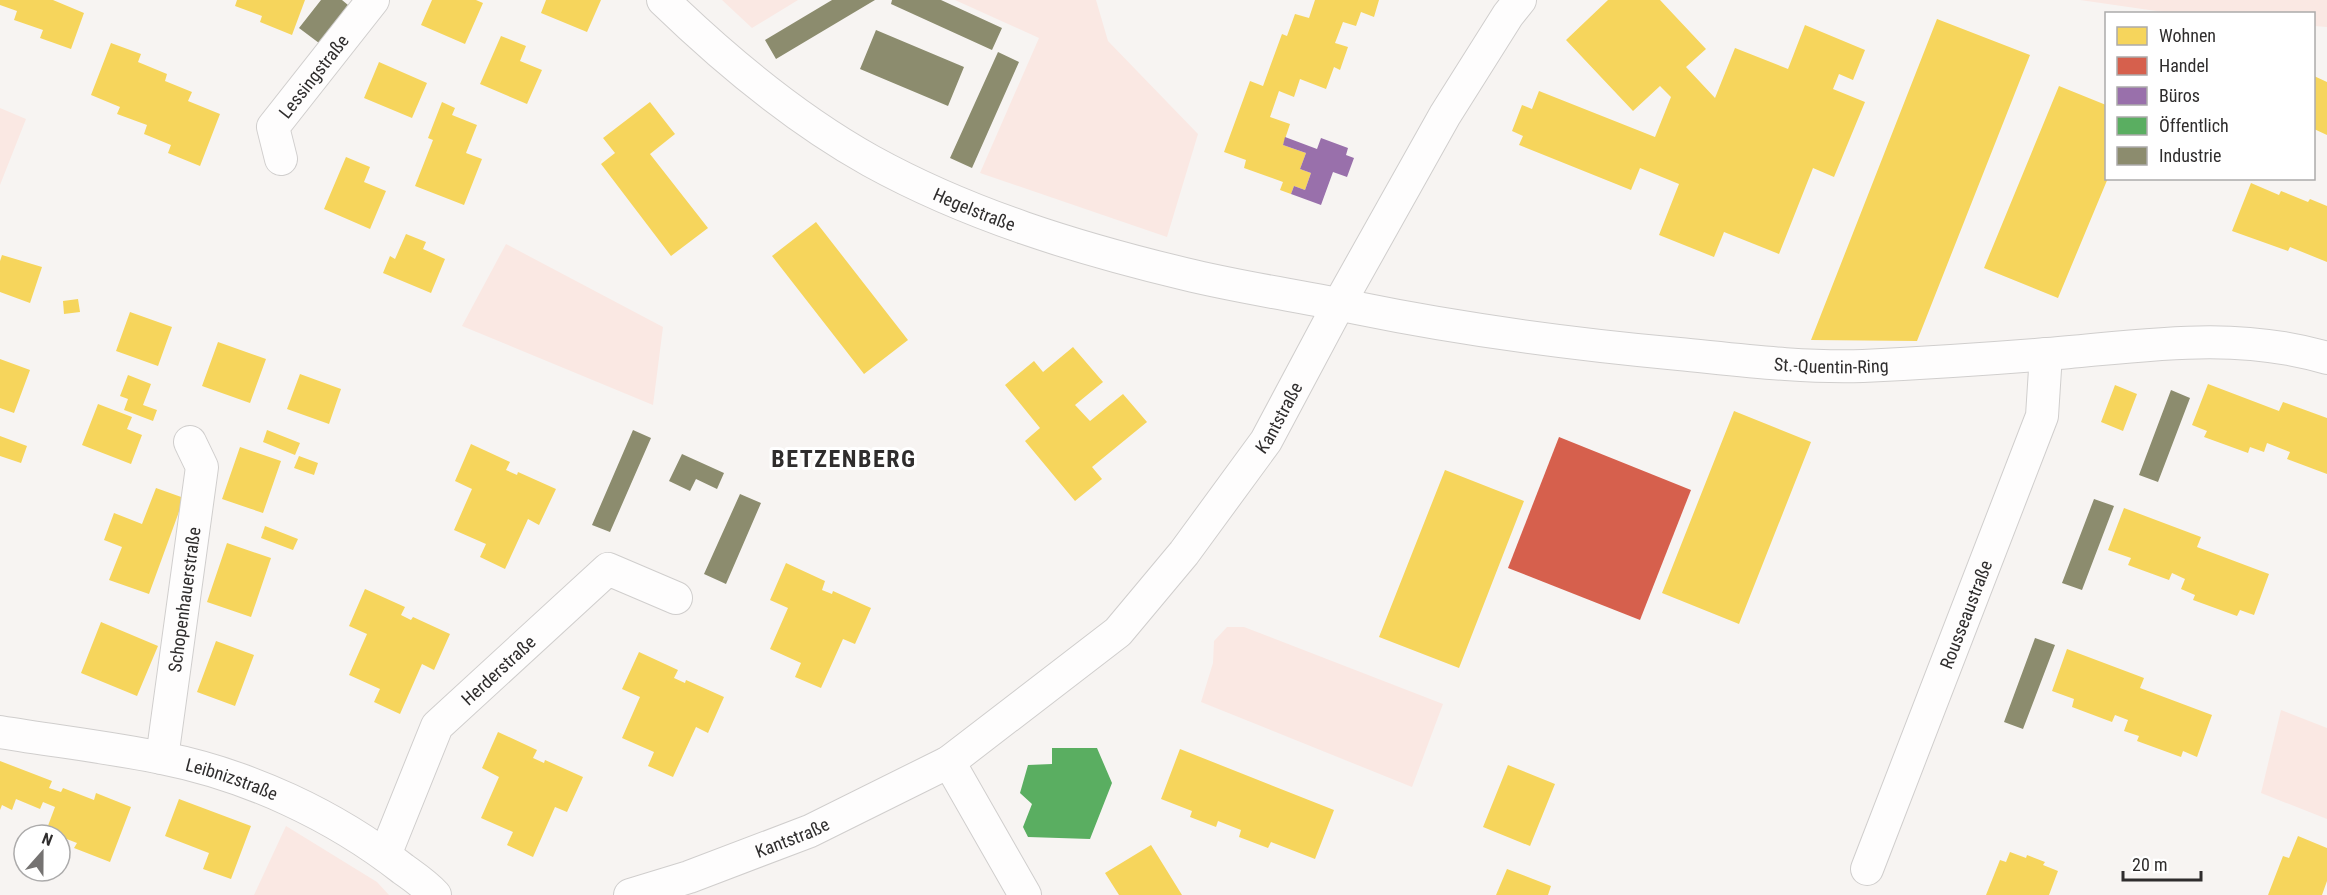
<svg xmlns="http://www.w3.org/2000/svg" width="2327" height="895" font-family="'Roboto Condensed',sans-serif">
  <rect width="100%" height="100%" fill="#f7f4f2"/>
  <path fill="#fae8e3" d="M722 0H798L752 28Z
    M955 0H1096L1108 41 1198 134 1167 237 980 173 1039 38Z
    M2080 0H2327V27L2314 26V14H2177Z
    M0 108 26 119 0 185Z
    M506 244 663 327 653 405 462 326Z
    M1227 627H1244L1443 704 1412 787 1201 702 1213 663 1214 641Z
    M2281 710 2327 728V819L2261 793Z
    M286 826 377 882 389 895H254Z"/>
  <path fill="#f6d55c" d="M0 0H53L84 13 71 49 40 38 43 30 14 20 17 11 0 5Z
    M237 0H305L292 35 260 22 262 16 235 6Z
    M432 0H476L483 3 465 44 421 25Z
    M546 0H601L587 32 541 13Z
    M1315 0H1379L1374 17 1361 12 1356 26 1343 22 1335 43 1348 47 1340 70 1334 67 1326 89 1300 79 1294 97 1279 91 1270 117 1290 124 1283 145 1306 153 1300 169 1311 173 1305 190 1294 186 1291 194 1280 190 1283 182 1244 168 1246 160 1224 152 1250 81 1263 86 1282 34 1287 36 1295 14 1309 18Z
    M1608 0H1660L1706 49 1686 67 1715 98 1735 48 1788 69 1805 25 1865 50 1853 80 1839 74 1833 89 1865 102 1834 177 1813 168 1779 254 1724 232 1714 257 1659 235 1679 184 1640 168 1631 190 1519 145 1523 136 1512 131 1522 105 1532 109 1539 91 1655 137 1671 97 1660 86 1633 111 1566 40Z
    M1937 19 2030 55 1917 341 1811 340Z
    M501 36 526 46 520 61 542 70 527 104 480 84Z
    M111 43 141 54 138 62 167 74 165 81 192 92 188 101 220 114 200 166 168 153 171 145 144 134 147 125 117 114 120 107 91 95Z
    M379 62 427 83 412 118 364 98Z
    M2314 76 2327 82V135L2314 129Z
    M2059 86 2106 105 2108 178 2058 298 1984 268Z
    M442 102 455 108 452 115 477 125 466 153 482 159 464 205 415 186 433 140 428 138Z
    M650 102 675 134 650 154 708 228 671 256 601 164 615 153 603 138Z
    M346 157 370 167 364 182 386 191 370 229 324 209Z
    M2251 183 2279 195 2281 191 2308 202 2310 199 2327 206V262L2290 247 2288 251 2232 231Z
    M816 222 908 340 864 374 772 256Z
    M406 234 426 242 423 249 445 259 431 293 383 273 390 256 395 259Z
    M2 255 42 267 30 303 0 292V261Z
    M78 299 80 312 64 314 63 301Z
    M130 312 172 327 158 366 116 351Z
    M218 342 266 359 250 403 202 386Z
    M1073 347 1103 382 1075 405 1090 421 1123 394 1147 422 1092 467 1102 479 1075 501 1025 441 1040 428 1005 385 1034 361 1043 372Z
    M0 359 30 370 14 413 0 408Z
    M300 374 341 389 329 424 287 409Z
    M128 375 151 384 143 405 157 410 153 421 124 410 128 399 120 396Z
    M2208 384 2279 411 2283 402 2327 418V474L2287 459 2290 452 2267 443 2264 452 2250 447 2248 453 2204 437 2207 431 2192 425Z
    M2115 385 2137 394 2123 431 2101 422Z
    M98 404 132 417 127 429 142 435 131 464 82 445Z
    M1734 411 1811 442 1739 624 1662 593Z
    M267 430 300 443 295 455 263 442Z
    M0 436 27 446 21 463 0 456Z
    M471 444 510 462 506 470 517 475 518 472 556 489 539 525 528 519 505 569 480 557 486 544 454 530 472 489 455 481Z
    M240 447 281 461 263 513 222 499Z
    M299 456 318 463 314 475 294 468Z
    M1445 470 1524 501 1459 668 1379 637Z
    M156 488 184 498 149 594 109 580 122 547 104 540 114 513 142 524Z
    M2124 508 2201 537 2197 547 2269 574 2254 615 2240 610 2237 616 2193 600 2195 595 2181 589 2185 579 2172 573 2169 580 2128 565 2131 558 2108 550Z
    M265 526 298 539 293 550 261 538Z
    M227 543 271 558 251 617 207 602Z
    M786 563 825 581 822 590 832 594 833 591 871 608 855 644 843 639 821 688 795 677 801 663 770 649 788 608 770 600Z
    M365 589 405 607 401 615 411 620 413 617 450 634 434 670 422 664 400 714 374 702 380 689 349 675 367 634 349 626Z
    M101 622 158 646 137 696 81 673Z
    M216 641 254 655 235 706 197 692Z
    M2067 649 2144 678 2140 688 2212 715 2197 757 2183 751 2181 757 2137 741 2139 736 2124 731 2128 720 2115 715 2112 722 2072 707 2074 699 2052 691Z
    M639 652 678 670 674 678 685 683 686 680 724 697 708 733 696 727 673 777 648 766 654 752 622 738 640 697 622 689Z
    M498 732 537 750 533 758 544 763 545 760 583 777 567 812 555 807 533 857 507 845 513 832 481 818 499 777 482 768Z
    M1180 749 1334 810 1315 859 1271 842 1268 848 1239 837 1241 830 1218 821 1216 827 1190 817 1192 811 1161 799Z
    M0 761 52 781 49 788 61 792 63 788 94 800 96 793 131 807 110 862 74 848 77 843 46 831 55 807 43 802 40 809 16 799 12 810 2 805 0 810Z
    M1508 765 1555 784 1530 846 1483 827Z
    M179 799 251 826 231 879 203 869 209 853 165 836Z
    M2298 836 2327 848V881L2322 895H2268L2283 856 2289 858Z
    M1151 845 1182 895H1119L1105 873Z
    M2010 852 2026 858 2027 855 2045 862 2043 865 2058 871 2049 895H1986L2000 860 2006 862Z
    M1507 869 1551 886 1548 895H1496Z"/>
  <path fill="#d6604d" d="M1559 437 1691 490 1640 620 1508 568Z"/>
  <path fill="#9970ab" d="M1285 137 1317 149 1321 138 1348 148 1346 155 1354 158 1347 177 1333 172 1321 205 1291 194 1294 186 1305 190 1311 173 1300 169 1306 153 1283 145Z"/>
  <path fill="#5aae61" d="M1052 748H1097L1112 783 1090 839 1028 837 1023 827 1032 804 1020 793 1028 765 1052 764Z"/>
  <path fill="#8c8c6e" d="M321 0H342L348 5 319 43 299 28Z
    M832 0H875L776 59 765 40Z
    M892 0H941L1002 28 992 50 891 4Z
    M876 30 964 67 948 106 860 69Z
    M998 52 1019 62 972 168 950 158Z
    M2171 390 2190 398 2158 482 2139 475Z
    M633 430 651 438 610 532 592 525Z
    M682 454 724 473 717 489 696 479 690 491 669 481Z
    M740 494 761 503 726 584 704 574Z
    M2094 499 2114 506 2082 590 2062 583Z
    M2035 638 2055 645 2023 729 2004 722Z"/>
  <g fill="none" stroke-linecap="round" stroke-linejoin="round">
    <defs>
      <g id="minor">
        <path id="s1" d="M663 0C726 61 794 118 871 161 969 215 1077 248 1185 274 1242 288 1300 296 1357 308 1464 330 1571 344 1679 354 1740 360 1802 368 1863 366 1925 363 1987 359 2048 354 2144 346 2232 330 2327 358"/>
        <path id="s2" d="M281 159 273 127 373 0"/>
        <path id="s3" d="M0 732C54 741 108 747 162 758 248 775 334 815 403 869 414 877 426 885 435 895"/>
        <path id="s4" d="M162 758 202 467 190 442"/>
        <path d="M949 762 1025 895"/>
        <path id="s5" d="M385 855 437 726 608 569 676 598"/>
        <path id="s6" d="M1867 869 2042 416 2046 354"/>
        <path id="s7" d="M630 895 689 877 810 831 949 762 1118 632 1184 553 1266 441 1339 304 1445 115 1508 15 1520 0"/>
      </g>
    </defs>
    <use href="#minor" stroke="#d0cecd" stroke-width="34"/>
    <use href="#minor" stroke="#fefdfd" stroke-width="32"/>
  </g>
  <g text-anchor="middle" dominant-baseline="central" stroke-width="6" stroke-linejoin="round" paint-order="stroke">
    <g font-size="18" fill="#2f2d2d" stroke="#fff">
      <text stroke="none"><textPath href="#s2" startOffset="98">Lessingstraße</textPath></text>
      <text stroke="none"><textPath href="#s1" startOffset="378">Hegelstraße</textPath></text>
      <text stroke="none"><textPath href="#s1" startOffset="1252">St.-Quentin-Ring</textPath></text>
      <text stroke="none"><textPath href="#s7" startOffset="828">Kantstraße</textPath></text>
      <text stroke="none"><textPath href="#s4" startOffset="160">Schopenhauerstraße</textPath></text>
      <text stroke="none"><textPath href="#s6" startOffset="273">Rousseaustraße</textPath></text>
      <text stroke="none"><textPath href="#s5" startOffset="222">Herderstraße</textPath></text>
      <text stroke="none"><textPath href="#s3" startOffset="237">Leibnizstraße</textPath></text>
      <text stroke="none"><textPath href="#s7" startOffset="172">Kantstraße</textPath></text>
    </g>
    <g font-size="24" font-weight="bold" letter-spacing="1.5" fill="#2f2d2d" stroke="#fff">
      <text x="844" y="459">BETZENBERG</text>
    </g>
  </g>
  <rect x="2105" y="12" width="210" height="168" fill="#ffffff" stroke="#acabab" stroke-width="1.5"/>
  <rect x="2117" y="27" width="30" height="18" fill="#f6d55c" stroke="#acabab" stroke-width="1.5"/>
  <text x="2159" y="42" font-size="18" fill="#2f2d2d">Wohnen</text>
  <rect x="2117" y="57" width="30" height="18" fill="#d6604d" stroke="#acabab" stroke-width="1.5"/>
  <text x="2159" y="72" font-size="18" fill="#2f2d2d">Handel</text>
  <rect x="2117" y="87" width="30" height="18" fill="#9970ab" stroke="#acabab" stroke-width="1.5"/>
  <text x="2159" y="102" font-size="18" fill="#2f2d2d">Büros</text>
  <rect x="2117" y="117" width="30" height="18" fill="#5aae61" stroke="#acabab" stroke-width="1.5"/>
  <text x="2159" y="132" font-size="18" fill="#2f2d2d">Öffentlich</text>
  <rect x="2117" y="147" width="30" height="18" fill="#8c8c6e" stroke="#acabab" stroke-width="1.5"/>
  <text x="2159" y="162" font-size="18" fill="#2f2d2d">Industrie</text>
  <g transform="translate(42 853) rotate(21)"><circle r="28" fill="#ffffff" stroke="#acabab" stroke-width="1.5"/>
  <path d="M0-4.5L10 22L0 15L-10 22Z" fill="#757372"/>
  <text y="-9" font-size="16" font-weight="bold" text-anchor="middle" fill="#2f2d2d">N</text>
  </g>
  <path d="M2123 871v9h78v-9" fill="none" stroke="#2f2d2d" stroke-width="3"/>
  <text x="2132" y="871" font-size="18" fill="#2f2d2d" stroke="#ffffff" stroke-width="4.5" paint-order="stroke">20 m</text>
</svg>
